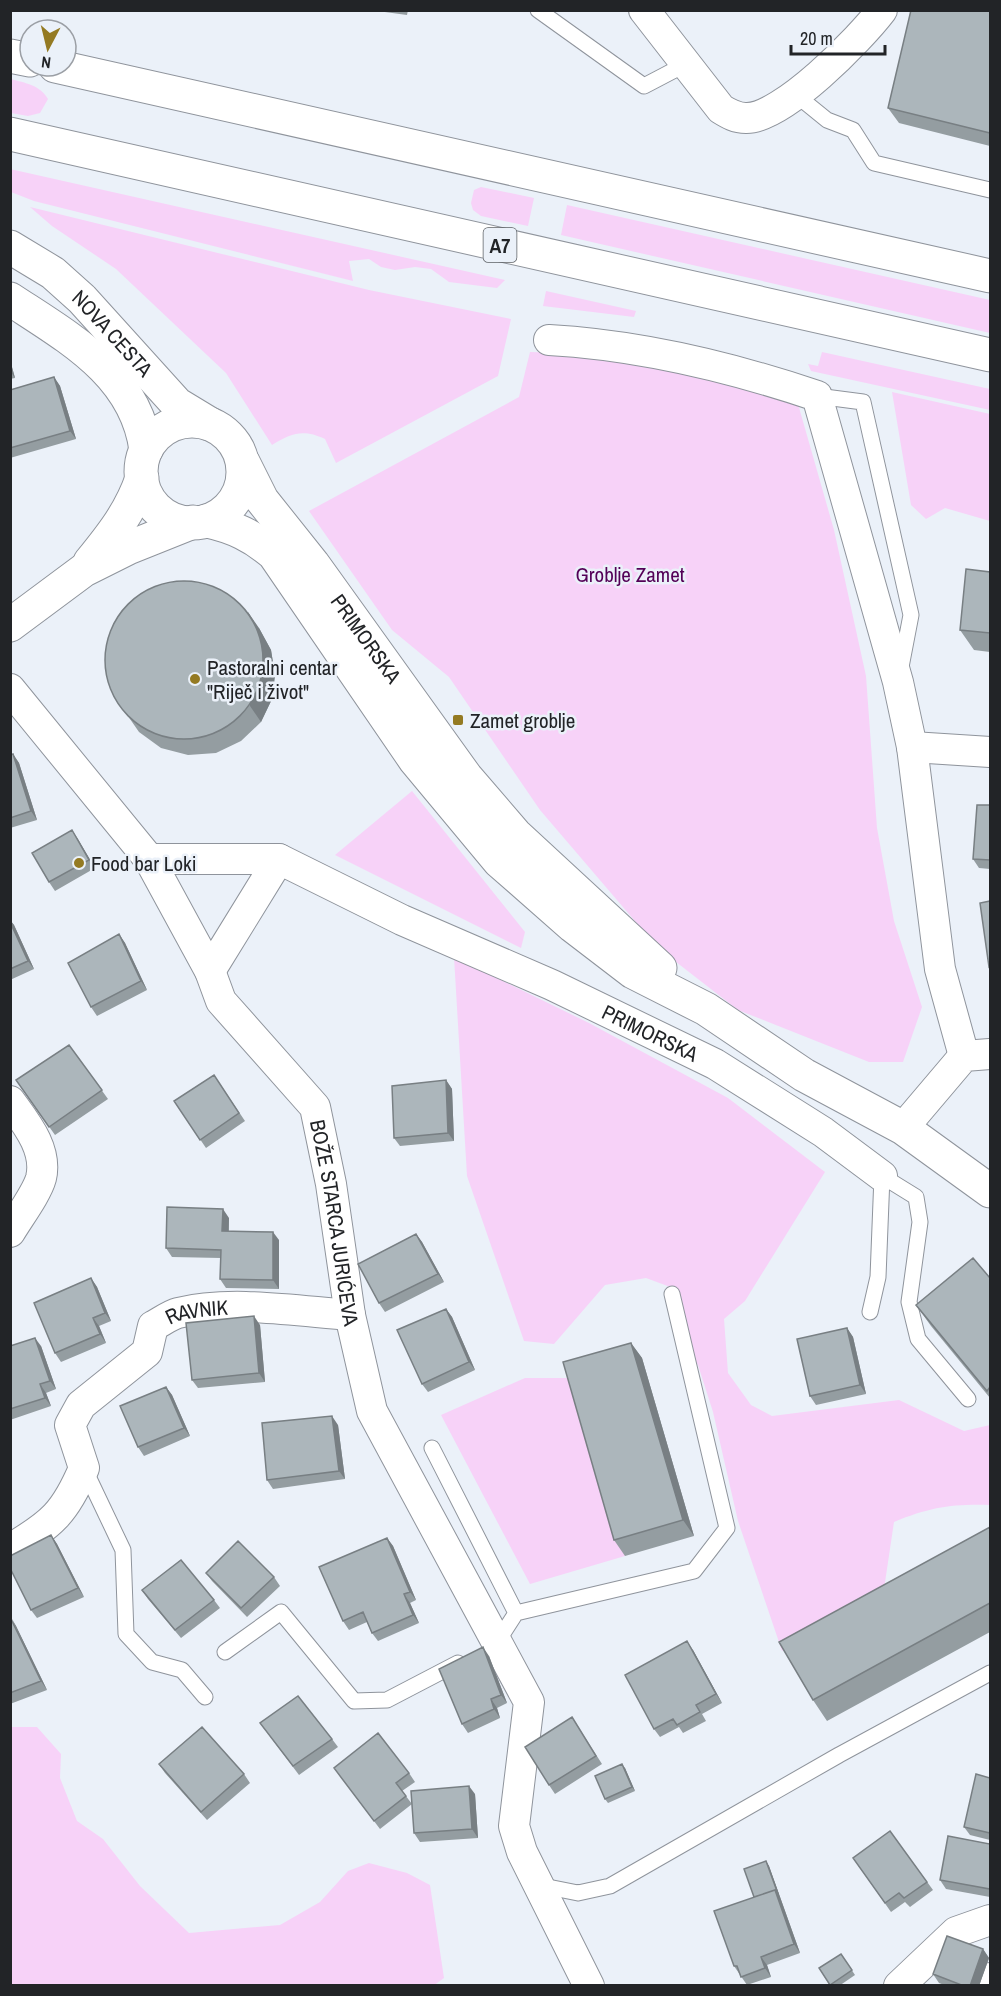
<svg xmlns="http://www.w3.org/2000/svg" width="1001" height="1996" font-family="'Archivo Narrow',sans-serif">
  <rect width="100%" height="100%" fill="#ebf1f9"/>
  <path fill="#f7d2f8" d="M11 79C25 83 40 85 48 99L40 113 28 116 11 113Z
    M10 169 505 280 497 288 449 282 431 269 415 267 395 270 381 267 369 259 349 261 353 281 34 201 11 192Z
    M481 187 534 198 528 226 481 216 473 210 471 203 474 190Z
    M567 205 990 300V333L561 235Z
    M30 207 369 290 511 319 498 376 336 463 325 439C303 429 292 433 272 445L226 373 116 269 52 226Z
    M546 291 636 311 634 317 543 306Z
    M530 352 597 354 796 397 834 530 866 676 877 828 894 921 922 1007 903 1062H869L738 1010 658 948 540 810 449 677 392 630 309 511 519 397Z
    M822 352 990 389V410L811 371 808 364 818 366Z
    M892 392 990 414V521L945 508 926 519 911 505Z
    M412 791 525 932 521 948 335 855Z
    M454 957 589 1023 728 1098 825 1172 745 1301 724 1319 728 1373 751 1405 772 1416 899 1400 964 1431 990 1425V1505C951 1504 931 1507 894 1522L884 1589 782 1651 738 1521 713 1412 698 1365 686 1351 673 1288 646 1278 605 1285 554 1344 524 1341 467 1176Z
    M525 1378H574L625 1556 530 1584 441 1415Z
    M11 1727H37L61 1754 60 1778 77 1821 103 1839 140 1886 189 1933 280 1925 320 1902 348 1871 369 1863 407 1873 430 1885 444 1978 433 1986 11 1985Z"/>
  <g fill="none" stroke-linecap="round" stroke-linejoin="round">
    <defs>
      <path id="service" d="M538 10 644 86 686 64
        M795 94 827 120 853 130 874 163 990 190
        M817 396 863 402 911 615 901 667
        M870 1312 878 1277 882 1176 916 1197 920 1222 909 1302 918 1339 968 1399
        M432 1448 516 1613
        M84 1468 123 1550 126 1634 152 1662 182 1670 205 1697
        M496 1644 516 1613 694 1571 727 1528 672 1294
        M225 1652 281 1612 354 1701 387 1700 458 1663
        M538 1885 578 1893 610 1886 839 1755 990 1673"/>
      <g id="minor">
        <path d="M644 10 721 109C729 114 736 118 746 118 782 119 860 39 882 10"/>
        <path d="M549 340C639 345 731 367 817 396L898 682 912 747 940 969 964 1056"/>
        <path id="s1" d="M10 689 149 859 210 971 221 1001 315 1107 331 1184 350 1315 372 1411 529 1702 514 1826 522 1852 589 1986"/>
        <path d="M912 747 990 752"/>
        <path id="s2" d="M149 859H279L402 920 552 985 715 1064 823 1132 882 1176"/>
        <path d="M210 971 279 859"/>
        <path d="M10 1101C25 1122 48 1149 41 1178 37 1193 19 1217 10 1232"/>
        <path d="M903 1128 964 1056 990 1054"/>
        <path id="s3" d="M10 1549C52 1524 65 1513 84 1468L70 1425 81 1405 147 1352 153 1326C161 1322 170 1315 178 1313 230 1300 297 1311 350 1315"/>
        <path d="M899 1986 956 1932 990 1920"/>
        <path d="M988 1986 990 1978"/>
      </g>
      <g id="tertiary">
        <path id="s4" d="M10 247 53 273 82 299 177 404 210 424"/>
        <path d="M10 299C69 338 136 374 146 450"/>
        <circle cx="192" cy="472" r="51"/>
        <path id="s5" d="M243 462 262 500 313 564 466 777 515 834 660 968"/>
        <path d="M207 521C234 527 253 536 274 554L415 760 499 861 573 926 633 972 706 1009 804 1075 903 1128 990 1191"/>
        <path d="M90 562C112 535 131 511 142 478"/>
        <path d="M10 625 84 570 128 548 193 522"/>
      </g>
      <path id="trunk" d="M10 56 30 60
        M55 66 990 276
        M10 134 990 355"/>
    </defs>
    <use href="#service" stroke="#8f949c" stroke-width="17"/>
    <use href="#minor" stroke="#8f949c" stroke-width="32"/>
    <use href="#tertiary" stroke="#8f949c" stroke-width="35"/>
    <use href="#trunk" stroke="#8f949c" stroke-width="35"/>
    <use href="#service" stroke="#fff" stroke-width="15"/>
    <use href="#minor" stroke="#fff" stroke-width="30"/>
    <use href="#tertiary" stroke="#fff" stroke-width="33"/>
    <use href="#trunk" stroke="#fff" stroke-width="33"/>
  </g>
  <path fill="#949da1" d="M370 10H408L407 15Z
    M990 10V146L899 123 888 108Z
    M10 360 15 378 10 379Z
    M54 377 60 386 76 439 10 458V390Z
    M990 572V652L974 650 960 630Z
    M259 628 271 650 275 675 272 699 261 722 241 741 216 753 188 755 161 748 139 732 112 693Z
    M13 754 19 763 37 820 10 828V755Z
    M990 805V869L979 868 973 859Z
    M72 830 95 868 55 891 49 882Z
    M10 920 14 925 34 969 10 980Z
    M119 934 125 943 147 990 97 1016 91 1007Z
    M69 1045 108 1099 55 1135 16 1080Z
    M214 1075 245 1121 206 1148 174 1101Z
    M446 1080 452 1089 454 1141 400 1146 394 1138Z
    M229 1218V1232L279 1240V1289L226 1288 220 1279 221 1258 172 1257 166 1248Z
    M416 1234 422 1242 444 1282 385 1312 379 1303Z
    M91 1278 97 1287 111 1321 99 1326 106 1343 61 1362 55 1353Z
    M990 1278V1398L931 1326 916 1305Z
    M446 1309 452 1317 475 1370 428 1392 422 1384Z
    M260 1325 265 1382 198 1388 192 1380Z
    M847 1328 853 1337 866 1394 816 1405 810 1396Z
    M631 1343 642 1358 694 1536 625 1556 614 1540Z
    M10 1346H41L56 1389 46 1393 51 1406 10 1420Z
    M166 1387 172 1395 190 1436 144 1456 138 1447Z
    M338 1425 345 1479 273 1489 267 1480Z
    M990 1527V1632L827 1721 813 1700Z
    M51 1535 57 1544 84 1597 37 1618 31 1610Z
    M387 1538 393 1546 416 1600 410 1603 419 1623 378 1641 372 1633 367 1622 349 1630 343 1621Z
    M206 1573 274 1577 280 1586 247 1617 212 1581Z
    M142 1590 214 1600 220 1608 181 1638 148 1599Z
    M10 1617 16 1626 47 1690 10 1704Z
    M693 1650 722 1703 702 1714 706 1721 683 1733 679 1727 660 1737 654 1729Z
    M489 1656 507 1703 497 1708 500 1718 468 1733 462 1724Z
    M572 1717 602 1764 555 1794 549 1785Z
    M260 1723 332 1739 338 1747 299 1775Z
    M159 1764 244 1774 250 1783 207 1820 165 1773Z
    M334 1768 409 1773 415 1782 402 1791 412 1804 380 1829Z
    M625 1768 635 1791 608 1803 605 1799Z
    M990 1778V1840L970 1835 964 1827Z
    M475 1794 478 1838 420 1842 414 1833Z
    M890 1831 933 1890 910 1907 905 1902 891 1912 853 1858Z
    M990 1844V1897L946 1889 940 1880Z
    M766 1861 769 1866 800 1953 767 1965 771 1977 747 1985 734 1966 754 1897Z
    M983 1949 989 1958 979 1986H947L939 1983 933 1974Z
    M841 1954 855 1975 839 1986H830L819 1968Z"/>
  <path fill="#787f83" d="M10 360 15 378 10 371Z
    M54 377 60 386 76 439 70 431Z
    M248 612 259 628 271 650 275 675 272 699 261 722 250 706Z
    M13 754 19 763 37 820 31 811Z
    M72 830 78 839 95 868 89 860Z
    M10 920 14 925 34 969 28 961 10 922Z
    M119 934 125 943 147 990 141 981Z
    M446 1080 452 1089 454 1141 448 1133Z
    M223 1209 229 1218 228 1240 222 1231Z
    M273 1232 279 1240V1289L273 1280Z
    M416 1234 422 1242 444 1282 438 1274Z
    M91 1278 97 1287 111 1321 105 1313Z
    M446 1309 452 1317 475 1370 469 1362Z
    M254 1316 260 1325 265 1382 259 1373Z
    M93 1318 99 1326 106 1343 100 1334Z
    M847 1328 853 1337 866 1394 860 1385Z
    M35 1338 41 1346 56 1389 50 1381Z
    M631 1343 642 1358 694 1536 683 1520Z
    M40 1384 46 1393 51 1406 45 1398Z
    M166 1387 172 1395 190 1436 184 1428Z
    M332 1416 338 1425 345 1479 339 1471Z
    M51 1535 57 1544 84 1597 78 1588Z
    M387 1538 393 1546 416 1600 410 1592Z
    M404 1594 410 1603 419 1623 413 1615Z
    M11 1617 16 1626 47 1690 41 1681Z
    M687 1641 693 1650 722 1703 716 1694Z
    M483 1647 489 1656 507 1703 501 1695Z
    M491 1699 497 1708 500 1718 494 1709Z
    M622 1764 625 1768 635 1791 632 1787Z
    M469 1786 475 1794 478 1838 472 1829Z
    M766 1861 769 1866 800 1953 794 1944 775 1890Z
    M983 1949 989 1958 979 1986H970Z
    M761 1957 767 1965 771 1977 765 1968Z"/>
  <path fill="#acb6bb" stroke="#787f83" stroke-width="1.5" d="M911 10H990V133L888 108Z
    M54 377 70 431 10 448V390Z
    M966 569 990 572V633L960 630Z
    M105 660a79 79 0 1 1 158 0a79 79 0 1 1-158 0Z
    M13 754 31 811 10 818V755Z
    M977 805H990V860L973 859Z
    M72 830 89 860 49 882 32 853Z
    M990 901V966L989 967 980 903Z
    M10 922 28 961 10 969Z
    M119 934 141 981 91 1007 68 963Z
    M69 1045 102 1090 49 1127 16 1080Z
    M214 1075 239 1113 200 1140 174 1101Z
    M446 1080 448 1133 394 1138 392 1086Z
    M167 1207 223 1209 222 1231 273 1232V1280L220 1279 221 1250 166 1248Z
    M416 1234 438 1274 379 1303 358 1264Z
    M973 1258 990 1278V1387L987 1391 916 1305Z
    M91 1278 105 1313 93 1318 100 1334 55 1353 34 1303Z
    M446 1309 469 1362 422 1384 397 1330Z
    M254 1316 259 1373 192 1380 186 1323Z
    M847 1328 860 1385 810 1396 797 1339Z
    M35 1338 50 1381 40 1384 45 1398 10 1409V1346Z
    M631 1343 683 1520 614 1540 563 1362Z
    M166 1387 184 1428 138 1447 120 1406Z
    M332 1416 339 1471 267 1480 262 1423Z
    M990 1527V1603L813 1700 779 1642Z
    M51 1535 78 1588 31 1610 10 1568V1556Z
    M387 1538 410 1592 404 1594 413 1615 372 1633 363 1612 343 1621 319 1567Z
    M238 1541 274 1577 241 1608 206 1573Z
    M181 1560 214 1600 175 1630 142 1590Z
    M10 1617 41 1681 10 1693Z
    M687 1641 716 1694 696 1705 700 1712 677 1725 673 1719 654 1729 625 1675Z
    M483 1647 501 1695 491 1699 494 1709 462 1724 439 1669Z
    M298 1696 332 1739 293 1766 260 1723Z
    M572 1717 596 1756 549 1785 525 1747Z
    M202 1727 244 1774 201 1812 159 1764Z
    M378 1733 409 1773 396 1783 406 1796 374 1821 334 1768Z
    M622 1764 632 1787 605 1799 595 1776Z
    M976 1774 990 1778V1833L964 1827Z
    M469 1786 472 1829 414 1833 411 1791Z
    M890 1831 927 1882 904 1898 899 1893 885 1903 853 1858Z
    M948 1836 990 1844V1889L940 1880Z
    M766 1861 778 1894 775 1890 754 1897 744 1869Z
    M775 1890 794 1944 761 1957 765 1968 741 1977 737 1966H734L714 1911Z
    M947 1936 983 1949 970 1986H964L933 1974Z
    M841 1954 852 1970 830 1985 819 1968Z"/>
  <g fill="#947a22" stroke="#ebf1f9" stroke-width="2">
    <circle cx="195" cy="679" r="6"/>
    <rect x="452" y="714" width="12" height="12" rx="3"/>
    <circle cx="79" cy="863" r="6"/>
  </g>
  <g text-anchor="middle" dominant-baseline="central" stroke-width="5" stroke-linejoin="round" paint-order="stroke">
    <rect fill="#ebf1f9" stroke="#5e6266" stroke-width="1.5" x="483.5" y="228" width="33" height="34" rx="4.5"/>
    <g font-size="20" font-weight="bold" fill="#222427">
      <text x="500" y="245">A7</text>
    </g>
    <g font-size="21" fill="#222427" stroke="#ebf1f9">
      <text stroke="none"><textPath href="#s4" startOffset="135">NOVA CESTA</textPath></text>
      <text stroke="none"><textPath href="#s5" startOffset="216">PRIMORSKA</textPath></text>
      <text stroke="none"><textPath href="#s2" startOffset="540">PRIMORSKA</textPath></text>
      <text stroke="none"><textPath href="#s1" startOffset="638">BOŽE STARCA JURIĆEVA</textPath></text>
      <text stroke="none"><textPath href="#s3" startOffset="339">RAVNIK</textPath></text>
    </g>
    <g font-size="21" fill="#530157" stroke="#ebf1f9">
      <text x="630" y="574">Groblje Zamet</text>
    </g>
    <g font-size="21" fill="#222427" stroke="#ebf1f9" text-anchor="start">
      <text x="207" y="667">Pastoralni centar<tspan x="207" dy="24">"Riječ i život"</tspan></text>
      <text x="470" y="720">Zamet groblje</text>
      <text x="91" y="863">Food bar Loki</text>
    </g>
  </g>
  <rect width="1001" height="1996" fill="none" stroke="#222427" stroke-width="24"/>
  <g transform="translate(48 48) rotate(187)"><circle r="28" fill="#ebf1f9" stroke="#9b9fa5" stroke-width="1.5"/>
  <path d="M0-4.5L10 22L0 15L-10 22Z" fill="#947a22"/>
  <text y="-9" font-size="16" font-weight="bold" text-anchor="middle" fill="#222427">N</text>
  </g>
  <path d="M791 45v9h94v-9" fill="none" stroke="#222427" stroke-width="3"/>
  <text x="800" y="45" font-size="18" fill="#222427" stroke="#ebf1f9" stroke-width="4.5" paint-order="stroke">20 m</text>
</svg>
